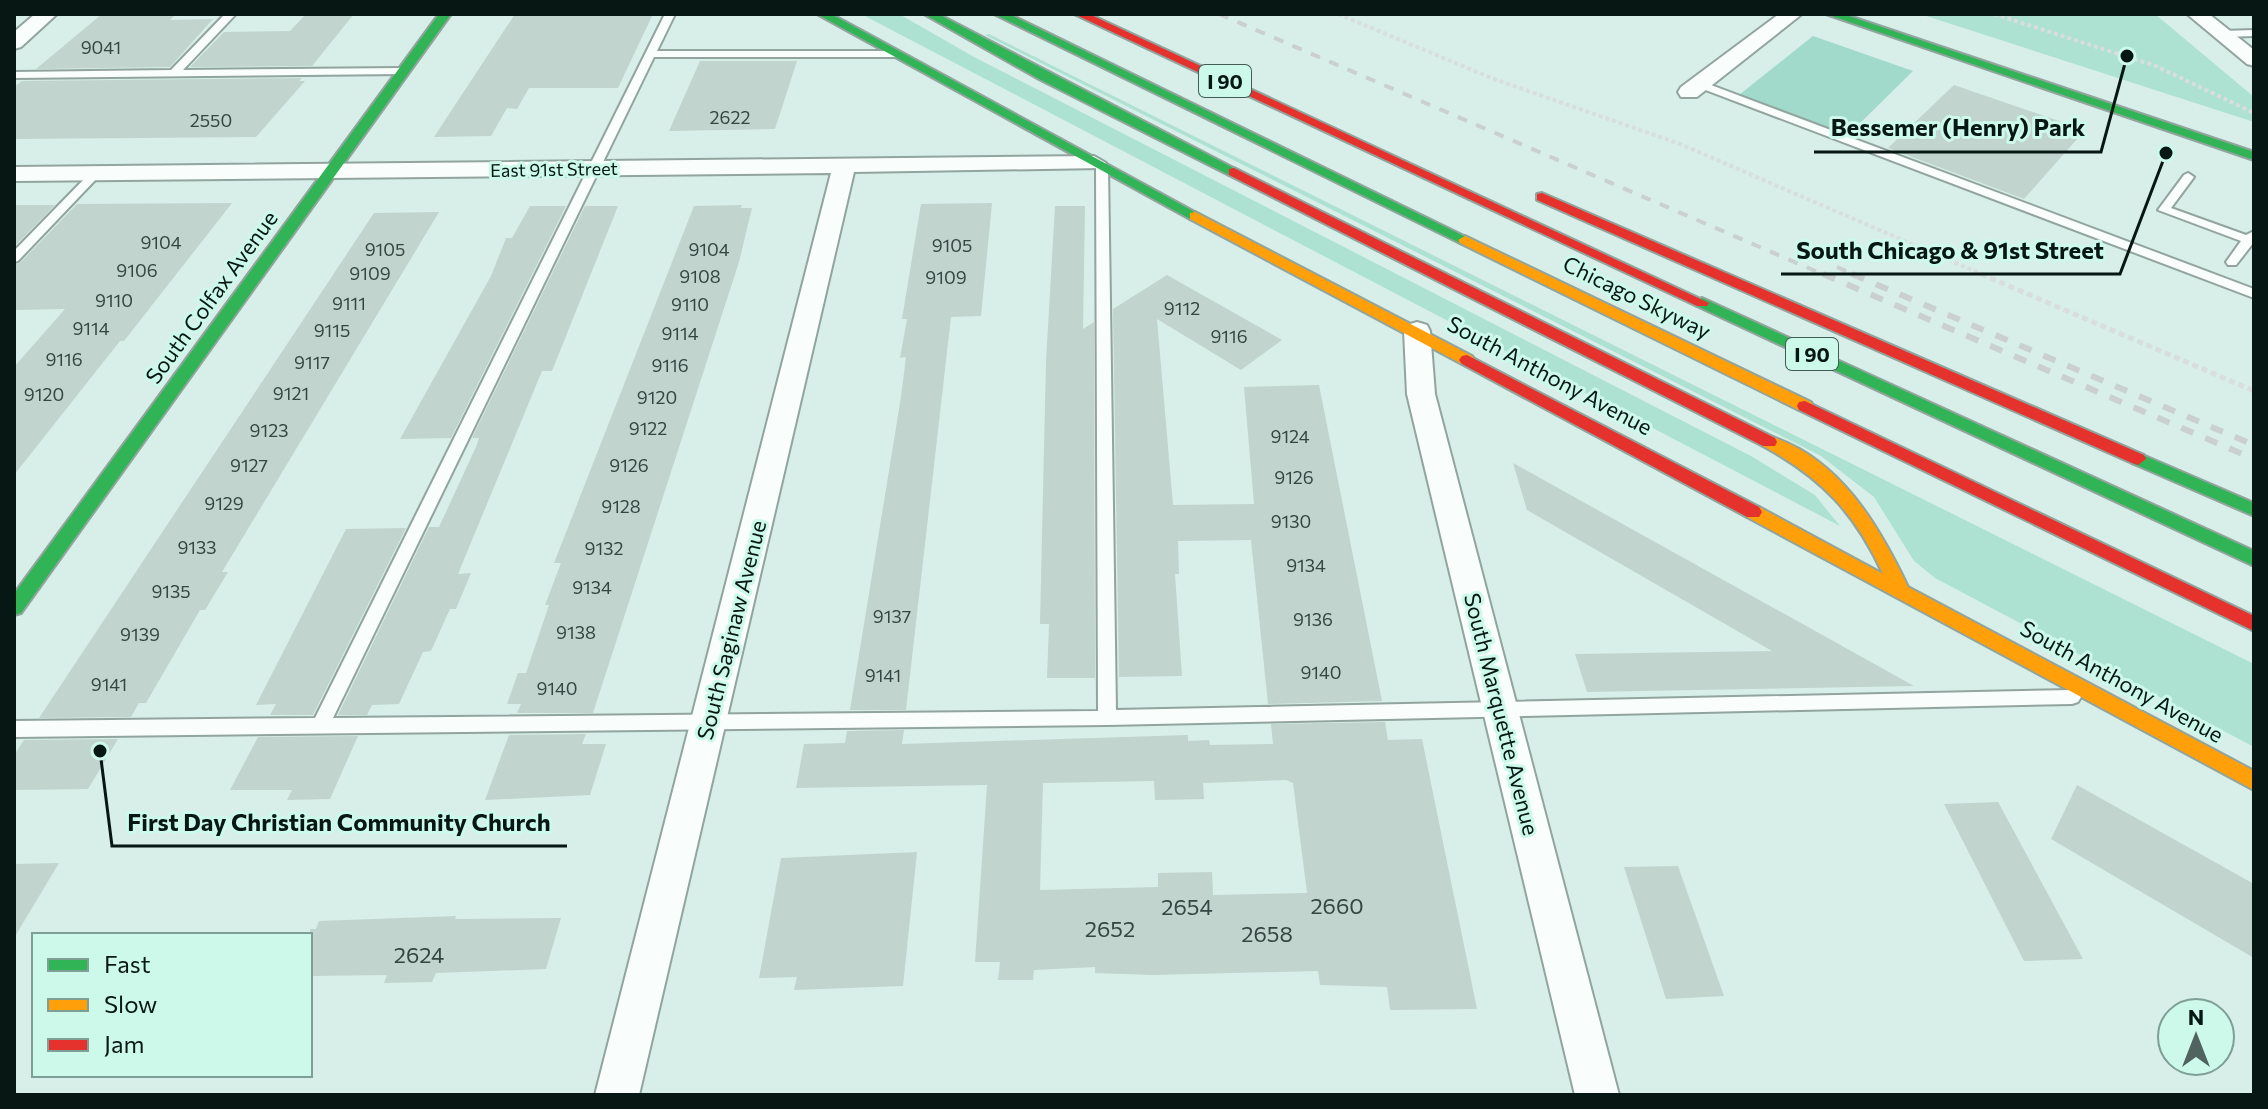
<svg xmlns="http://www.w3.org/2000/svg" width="2268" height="1109" font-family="Commissioner,sans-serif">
  <rect width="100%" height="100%" fill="#d7efe8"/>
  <path fill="#ade2d3" d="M861 14H899L974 57 1751 456 1815 495 1840 526Z
    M1920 14H2155L2254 97V122Z
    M989 34 2254 664V747L1935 578 1914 561 1874 497 1821 456 985 35Z"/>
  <path fill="#a1daca" d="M1813 36 1913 71 1848 135 1739 95Z"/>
  <path fill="#c1d4ce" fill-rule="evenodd" d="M102 14H176L170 20 213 19 170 67 36 69Z
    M306 14H354L312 66 190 67 224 32 290 31Z
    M515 14H653L618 88H529L517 109 507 108 491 136 434 137Z
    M700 61H797L775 129 669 131Z
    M302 78 299 81H305L256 137 14 139V87L22 81Z
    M1954 85 2085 130 2024 199 1888 148Z
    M232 203 124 341H120L14 475V367L65 309 14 310V265L20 263 77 204Z
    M992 203 981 316 951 317 906 710H850L901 397 906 357 900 358 907 319H902L921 204Z
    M14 205H55L14 247Z
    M742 205 741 208H752L739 262 593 713H517L521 704H507L518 673H526L549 605H545L561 563H554L694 206Z
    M530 206H566L451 438 400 439 491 276 506 238H512Z
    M585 206H618L552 371H542L458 574 471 573 456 609H450L431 651 423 652 399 704 372 705 367 715H338L429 527H439L476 447 479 438H472Z
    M1055 206H1085L1083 329 1094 322 1095 678H1047L1049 624H1040L1046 361Z
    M439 212 222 572H228L205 610H200L146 703H139L131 717 39 718 374 213Z
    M1167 275 1282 340 1241 370 1157 319 1173 505 1254 504 1244 387 1319 385 1382 701 1268 704 1251 540 1178 541 1179 574H1175L1182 676 1119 677 1113 309Z
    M1513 463 1914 686 1587 692 1575 654 1772 651 1527 510Z
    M406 528 313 715H270L276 704 256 705 346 529Z
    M1385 722 1388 740 1422 739 1477 1009 1390 1010 1387 987 1320 985 1318 971 1152 975 1095 973V967L1034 970 1033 980H998L1000 962H975L987 785 796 788 804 744 845 743 847 731 904 730 902 744 1188 735V741L1209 740 1210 745 1273 744 1271 724ZM1286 780 1293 783 1307 893 1213 895 1212 872 1158 873V887L1040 890 1043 783 1154 781 1155 800 1204 799 1203 783Z
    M586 734 582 744H606L590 795 485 800 509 735Z
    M358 736 330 799 287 800 292 790H230L258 737Z
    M118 739 88 789 14 790V755L24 740Z
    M2077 785 2254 884V958L2051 839Z
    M1998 802 2023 848 2083 959 2024 961 1944 804Z
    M917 852 903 986 794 990 797 977 759 978 781 858Z
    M59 863 14 938V864Z
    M1678 866 1724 996 1666 999 1624 867Z
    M456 916 455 919 561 918 546 969 436 973 432 982 384 983 387 975 310 976V929H316L319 921Z"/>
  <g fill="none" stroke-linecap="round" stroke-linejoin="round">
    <defs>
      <path id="lane" d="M225 14H236L183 70 404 68 409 71 404 74 14 78V72L171 70Z
        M665 14H675L657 51H895L900 54 895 57H654L333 718 1098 711 1096 167 1102 164 1108 167 1116 710 2072 690 2078 692 2081 697 2078 702 2072 704 1107 725 14 737V721L315 718Z
        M2254 30V36L2222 37 2217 34 2222 31Z
        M1695 82H1703L2254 289V298L1695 86Z
        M95 170 99 172V176L18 261 14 262V251L91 172Z
        M2188 173 2194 177 2171 208 2246 235 2254 231V242L2236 265H2228L2226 262 2241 241 2158 210 2184 175Z"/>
      <path id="street" d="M35 14H57L21 47 14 49V32Z
        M1779 14H1802L1697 97H1681L1678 92 1681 87Z
        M2187 14H2209L2254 50V66L2247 64Z
        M1094 156 1106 163 1102 168 854 172 639 1095H595L831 173 14 181V167Z
        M1417 322 1427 325 1430 331 1435 394 1619 1095H1575L1407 394 1404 331 1407 325Z"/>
      <path id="fast" d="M439 14H451L21 613 14 615V594Z
        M817 14H831L1202 216 1200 219H1190Z
        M924 14H938L1241 172 1229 175 1039 79Z
        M994 14H1009L1472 240 1465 244 1460 243Z
        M1826 14H1843L2254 152V160Z
        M1702 298 2254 551V566L1697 306 1695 303Z
        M2138 453 2254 503V516L2132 463 2130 459Z"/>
      <path id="slow" d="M1195 212 1472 356 1475 360 1472 364H1462L1190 219V213Z
        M1465 236 1811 402 1813 406 1805 411 1799 410 1460 243 1458 240Z
        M1769 436C1839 457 1879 526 1908 587L2254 771V790L1747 517 1744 512 1747 507H1759L1883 574C1855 513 1822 478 1763 446L1761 442 1763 438Z"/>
      <path id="jam" d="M1074 14H1089L1709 303 1707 306H1697Z
        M1234 168 1775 438 1777 442 1775 446H1763L1229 175V169Z
        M1542 193 2144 455 2146 459 2138 465 2132 463 1537 200V194Z
        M1467 355 1759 507 1762 512 1759 517H1747L1462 364 1459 360 1462 356Z
        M1805 401 2254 616V631L1799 410 1797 406 1799 402Z"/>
    </defs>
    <use href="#lane" stroke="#91a49e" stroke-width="4"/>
    <use href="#street" stroke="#91a49e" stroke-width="4"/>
    <use href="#fast" stroke="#91a49e" stroke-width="4"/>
    <use href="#slow" stroke="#91a49e" stroke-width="4"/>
    <use href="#jam" stroke="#91a49e" stroke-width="4"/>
    <path stroke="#d7dedc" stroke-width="4" stroke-dasharray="4 3" stroke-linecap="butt" d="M1338 14 1494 79 1680 144 1986 276
      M1994 14 2156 66 2254 113"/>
    <path stroke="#d7dedc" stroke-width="5" stroke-dasharray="6 4" stroke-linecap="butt" d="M1981 274 2254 391"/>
    <use href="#lane" fill="#f9fdfc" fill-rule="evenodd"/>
    <use href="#street" fill="#f9fdfc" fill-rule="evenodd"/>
    <use href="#fast" fill="#30b455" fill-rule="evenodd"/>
    <use href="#slow" fill="#ff9f0a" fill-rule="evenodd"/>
    <use href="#jam" fill="#e5322d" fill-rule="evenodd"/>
    <path stroke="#c9d0ce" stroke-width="4" stroke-dasharray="10 10" stroke-linecap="butt" d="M1219 14 1827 276
      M1837 267 1857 276"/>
    <path stroke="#c9d0ce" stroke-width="6" stroke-dasharray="13 13" stroke-linecap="butt" d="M1823 274 2254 459
      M1852 274 2254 445"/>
  </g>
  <g text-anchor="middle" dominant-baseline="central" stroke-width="6" stroke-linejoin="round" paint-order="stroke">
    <g font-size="18" fill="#364642">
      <text x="101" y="47">9041</text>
      <text x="730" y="117">2622</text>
      <text x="211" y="120">2550</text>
      <text x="161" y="242">9104</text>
      <text x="952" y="245">9105</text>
      <text x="385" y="249">9105</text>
      <text x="709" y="249">9104</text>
      <text x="137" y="270">9106</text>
      <text x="370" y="273">9109</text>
      <text x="700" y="276">9108</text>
      <text x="946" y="277">9109</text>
      <text x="114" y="300">9110</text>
      <text x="349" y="303">9111</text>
      <text x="690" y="304">9110</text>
      <text x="1182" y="308">9112</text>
      <text x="91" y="328">9114</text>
      <text x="332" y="330">9115</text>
      <text x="680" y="333">9114</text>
      <text x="1229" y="336">9116</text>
      <text x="64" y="359">9116</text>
      <text x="312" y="362">9117</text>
      <text x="670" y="365">9116</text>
      <text x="291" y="393">9121</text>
      <text x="44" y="394">9120</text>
      <text x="657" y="397">9120</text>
      <text x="648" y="428">9122</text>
      <text x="269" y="430">9123</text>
      <text x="1290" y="436">9124</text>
      <text x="249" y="465">9127</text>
      <text x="629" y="465">9126</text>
      <text x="1294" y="477">9126</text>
      <text x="224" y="503">9129</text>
      <text x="621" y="506">9128</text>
      <text x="1291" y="521">9130</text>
      <text x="197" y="547">9133</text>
      <text x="604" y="548">9132</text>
      <text x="1306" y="565">9134</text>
      <text x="592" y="587">9134</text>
      <text x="171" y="591">9135</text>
      <text x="892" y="616">9137</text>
      <text x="1313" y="619">9136</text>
      <text x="576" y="632">9138</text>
      <text x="140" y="634">9139</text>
      <text x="1321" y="672">9140</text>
      <text x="883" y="675">9141</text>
      <text x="109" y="684">9141</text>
      <text x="557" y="688">9140</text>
    </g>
    <g font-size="18" fill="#071713" stroke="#cdf9eb">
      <text transform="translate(554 169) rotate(-1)">East 91st Street</text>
    </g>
    <g fill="#cdf9eb" stroke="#425b54" stroke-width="2">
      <rect x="1199" y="65" width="52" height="32" rx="6"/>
      <rect x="1786" y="338" width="52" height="32" rx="6"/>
    </g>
    <g font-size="20" font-weight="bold" fill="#071713">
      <text x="1225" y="81">I 90</text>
      <text x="1812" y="354">I 90</text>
    </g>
    <g font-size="22" fill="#071713" stroke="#cdf9eb">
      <text transform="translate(211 297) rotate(-54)">South Colfax Avenue</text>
      <text transform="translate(1637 297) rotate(26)">Chicago Skyway</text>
      <text transform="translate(1550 375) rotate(28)">South Anthony Avenue</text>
      <text transform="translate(731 630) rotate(-76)">South Saginaw Avenue</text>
      <text transform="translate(2122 681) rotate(29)">South Anthony Avenue</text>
      <text transform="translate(1502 714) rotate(76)">South Marquette Avenue</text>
    </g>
    <g font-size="22" fill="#364642">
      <text x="1337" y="905">2660</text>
      <text x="1187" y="906">2654</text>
      <text x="1110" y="928">2652</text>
      <text x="1267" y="933">2658</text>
      <text x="419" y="954">2624</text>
    </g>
  </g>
  <path fill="none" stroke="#071713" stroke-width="3" d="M2127 56L2101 152H1814M2166 153L2120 274H1781M100 751L112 846H567"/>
  <g fill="#071713" stroke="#cdf9eb" stroke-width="3">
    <circle cx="2127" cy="56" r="8"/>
    <circle cx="2166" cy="153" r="8"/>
    <circle cx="100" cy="751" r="8"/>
  </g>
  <g font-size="24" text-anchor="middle" font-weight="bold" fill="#071713" stroke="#cdf9eb" stroke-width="6" stroke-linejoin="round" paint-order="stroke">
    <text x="1958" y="136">Bessemer (Henry) Park</text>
    <text x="1950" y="259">South Chicago &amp; 91st Street</text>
    <text x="339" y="831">First Day Christian Community Church</text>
  </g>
  <rect width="2268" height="1109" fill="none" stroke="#071713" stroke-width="32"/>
  <rect x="32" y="933" width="280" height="144" fill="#cdf9eb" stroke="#7e9f95" stroke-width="2"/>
  <rect x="48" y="959" width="40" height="12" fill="#30b455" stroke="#7e9f95" stroke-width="2"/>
  <text x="104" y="973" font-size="24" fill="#071713">Fast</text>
  <rect x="48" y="999" width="40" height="12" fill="#ff9f0a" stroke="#7e9f95" stroke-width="2"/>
  <text x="104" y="1013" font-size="24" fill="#071713">Slow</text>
  <rect x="48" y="1039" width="40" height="12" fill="#e5322d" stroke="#7e9f95" stroke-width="2"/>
  <text x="104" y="1053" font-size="24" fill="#071713">Jam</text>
  <g transform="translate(2196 1037)"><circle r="38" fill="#cdf9eb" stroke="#7e9f95" stroke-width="2"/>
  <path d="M0-6L14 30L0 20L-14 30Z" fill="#50635e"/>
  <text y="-12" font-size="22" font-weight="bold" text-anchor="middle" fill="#071713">N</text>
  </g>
</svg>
